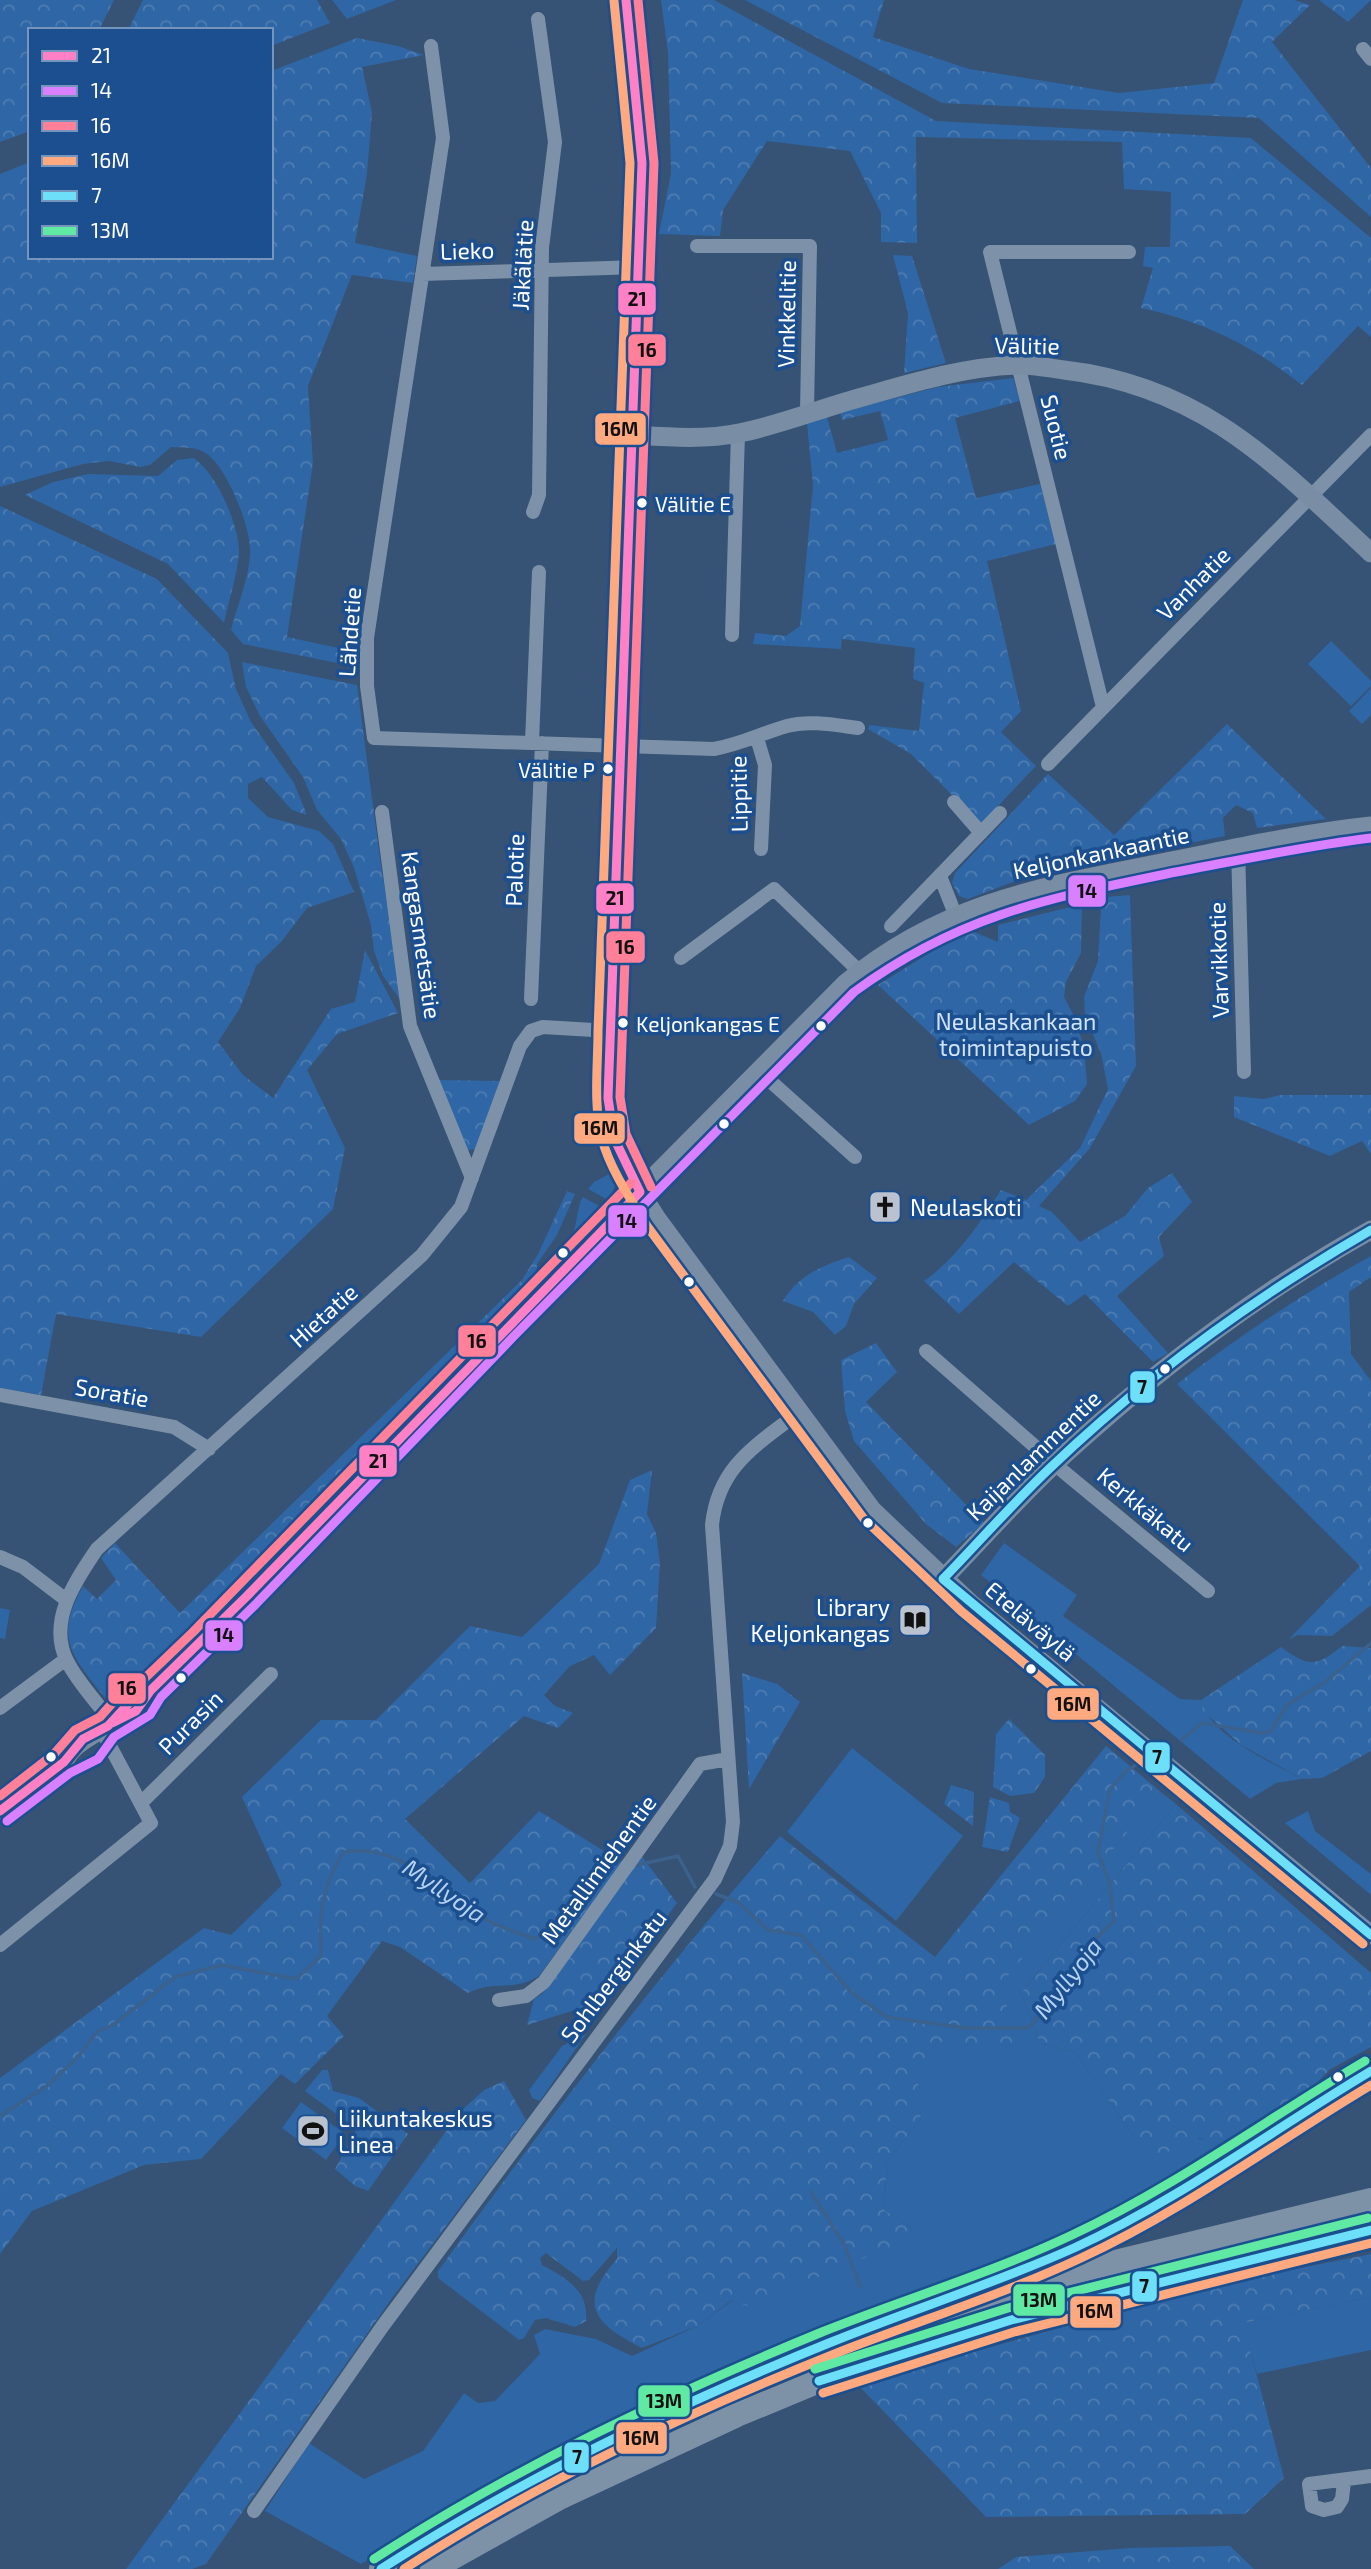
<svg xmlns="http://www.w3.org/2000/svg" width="1371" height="2569" font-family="'Exo 2',sans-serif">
  <defs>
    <pattern id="forest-crowns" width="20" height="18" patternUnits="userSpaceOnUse" patternTransform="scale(1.75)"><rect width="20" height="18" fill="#2f66a5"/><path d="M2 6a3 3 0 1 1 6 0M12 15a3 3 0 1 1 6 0" fill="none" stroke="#4e7db2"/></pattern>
  </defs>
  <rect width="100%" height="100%" fill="#365274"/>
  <path fill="#2f66a5" d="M1331 641 1371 681V686L1351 706 1308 664Z
    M1371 688V715L1362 724 1349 711Z
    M615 1171 618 1181 608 1200 588 1189 594 1182Z
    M583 1197 603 1208 572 1241 580 1202Z
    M1004 1543 1077 1595 1063 1616 1180 1699 1201 1700C1209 1735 1272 1763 1302 1779L1276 1783 1250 1799 981 1575Z
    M0 1608 10 1610 5 1639 0 1638Z
    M852 1748 963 1836 896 1921 787 1832Z
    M1161 1792 1176 1804 1021 1993 1040 2043 1075 2052 1136 2139C1162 2138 1211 2129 1227 2156L1034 2257 787 2345 683 2386 566 2443 361 2564 265 2511 309 2443 364 2479 423 2451 464 2393 478 2403 495 2401 540 2354 534 2335 545 2329 596 2339 632 2356 697 2326 733 2300 911 2227 884 2210 887 2161 921 2119 916 2068 938 2042 999 1985Z
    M1308 1811 1315 1831 1371 1874V1895L1285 1823Z
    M586 2034 540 2101 532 2098 529 2090 562 2046Z
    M301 2102 345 2134 326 2160 282 2128Z
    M1371 2297V2350L1257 2374 1242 2323Z"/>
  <path fill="url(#forest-crowns)" d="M0 0H114L99 30H30V131L0 142Z
    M143 0H317L330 23 271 46V30H128Z
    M332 0H396L347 19Z
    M661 0H714L936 121 1251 138 1371 238V337L1358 326 1302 385C1253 346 1203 321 1141 308L1153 268 1143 266 1145 247H1170L1171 192 1124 189 1122 142 916 137 917 243 881 242V213L850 151 767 141 723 210 720 236 659 234 671 173 668 53Z
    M745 0H884L873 37 969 69 1119 93 1214 83 1243 0H1294L1310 5 1272 42 1371 168V217L1259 118 942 103Z
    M1319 0H1371L1348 22Z
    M357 38 398 46 424 55 362 67 372 112 367 174 355 243 417 256 413 283 352 275 308 386 313 463 287 637 357 652V667L243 644 231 630C237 606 248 581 250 556 253 532 228 469 207 454 197 446 183 448 171 447L150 465 140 467 109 461 83 464 0 487V174L30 162V257H271V71Z
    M893 255 912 256 946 363 904 373 908 313Z
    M1013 378 1020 401 955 418 976 498 1040 484 1056 544 987 561 1021 711 1001 732 1036 766 981 824 911 754 868 729 870 725 919 731 924 683 913 679 915 648 842 639 841 649 753 644 755 633 786 636 800 626 813 485 807 423 827 417 837 453 888 440 880 411 842 420 840 412 938 387Z
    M193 458C216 471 240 527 239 553 237 576 229 600 224 623L168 564 25 495 53 482 88 474 158 476 177 460Z
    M0 506 157 579 228 653 236 689 251 722 294 783 307 815 292 810 262 777 248 784V798L268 817 319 831 333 844 354 892 307 908 281 942 256 966 240 1008 218 1042 243 1075 273 1098 331 1009 355 1002 365 950 398 1013 337 1034 307 1070 345 1148 333 1209 201 1337 56 1314 41 1395 0 1388Z
    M242 662 357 685 381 866 404 1005 383 976 374 951 371 925 354 868 341 839 317 810 303 777 260 716 246 687Z
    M1227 724 1326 819 1257 828 1253 813 1236 805 1223 818 1225 836 1034 874 968 899 959 896 952 883 955 873 1048 774 1114 835Z
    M1130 895 1136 1066 1090 1148 1039 1206 1052 1212 1080 1242 1125 1216 1148 1188 1172 1173 1192 1202 1159 1237 1164 1256 1117 1296 1168 1353 1153 1362 1085 1294 1068 1306 1014 1262 959 1314 924 1281C958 1257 979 1224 1001 1190L1026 1200 1080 1148 1108 1089 1101 1053 1085 1016 1084 997 1098 961 1101 905 1105 897Z
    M1082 904 1081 953 1066 982 1064 997 1075 1018 1084 1048 1087 1084 1075 1101 1029 1125 878 985 944 944 972 931 998 942V925Z
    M436 1080 505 1081 481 1149 465 1150Z
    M1280 1095H1371V1154L1362 1141 1330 1156 1234 1117V1096L1264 1099Z
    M567 1191 575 1194 557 1235 537 1264 536 1275 525 1293 210 1622 194 1628 161 1669 129 1697 115 1694 106 1699C73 1657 53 1639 83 1586L97 1599 116 1580 101 1558 115 1543 180 1613 522 1280 538 1254Z
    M1371 1256V1277L1349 1292 1351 1354 1371 1381V1605L1332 1636 1298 1635 1289 1639 1360 1566 1177 1384C1239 1336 1302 1294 1371 1256Z
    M849 1257 877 1278 854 1304 846 1326 835 1335 813 1312 783 1301C797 1276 823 1265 849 1257Z
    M876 1343 897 1372 866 1402 984 1523 956 1547 926 1524 854 1441 845 1411 841 1360Z
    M652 1470 647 1514 656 1533 660 1563 656 1628 610 1675 594 1655 570 1666 544 1695 555 1706 573 1713 558 1728 524 1716 405 1819 470 1883 539 1811 622 1862 539 1976C510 1993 497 1979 468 1993L400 1947 382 1941 327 2016 344 2036 295 2084 281 2074 201 2159 144 2165 32 2211 0 2254V2078L204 1928 231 1935 282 1885 242 1797 321 1720H376L470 1626 522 1637 599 1564 630 1480Z
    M1342 1646 1371 1648V1751L1322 1778 1302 1779 1241 1745 1203 1711 1201 1700 1281 1647C1307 1666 1316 1668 1342 1646Z
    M742 1673 777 1684 800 1702 749 1789Z
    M1009 1719 1045 1755V1777L1034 1793 1010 1796 993 1787 996 1734Z
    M1106 1746 1161 1792 1000 1985 1019 2046 938 2042 917 2068 921 2119 887 2161 884 2210 911 2227 906 2241 747 2306 732 2300 697 2326 642 2348C595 2324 576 2305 617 2259V2248L589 2280 583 2281 546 2253 540 2258 542 2265C566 2278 589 2290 586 2321L575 2327 546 2318 535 2320 524 2338 519 2340 438 2278V2271C546 2121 659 1975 780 1836L935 1957Z
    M951 1785 974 1792 973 1826 944 1804Z
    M990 1797 1009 1803 1010 1812 1020 1818 1008 1852 982 1847Z
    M1176 1804 1371 1973V2047L1329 2070 1295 2106 1223 2150 1200 2138 1156 2157 1136 2139 1075 2052 1040 2043 1021 1993Z
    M640 1854 677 1903 604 2001 527 2025 534 1999 542 1994Z
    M322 2070H328L333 2091 359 2098 408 2134 368 2191 355 2186 335 2169 357 2129 305 2091Z
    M504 2081 526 2120 392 2298 206 2564 192 2569H126L461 2111 484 2090Z
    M1371 2254V2297L1243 2323 1284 2478 1245 2514 986 2517 857 2384 1215 2285Z
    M1230 2546 1254 2569H998L1016 2557 1130 2548Z"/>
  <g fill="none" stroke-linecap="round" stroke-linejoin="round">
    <path stroke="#3b618d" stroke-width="3.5" d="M1181 1740 1202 1723 1261 1733 1270 1732 1287 1705 1325 1682 1371 1643
      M637 1865 678 1856 695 1887
      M716 1894 738 1902 768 1930 801 1935 851 1992 887 2017 966 2028H1028L1079 1971 1085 1949 1114 1921 1110 1885 1098 1852 1110 1789 1126 1771 1144 1760
      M0 2116 47 2086 77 2058 98 2031 113 2025 175 1977 222 1965 296 1979 321 1956C319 1917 321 1886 344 1852 405 1842 440 1895 489 1921 503 1929 520 1933 534 1939L567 1920 582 1888 604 1860 619 1862
      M811 2192 844 2244 860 2286"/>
    <path stroke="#7d92a8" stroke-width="14" d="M431 46 443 138 367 638V686L374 738 714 749C742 744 762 733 787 726 809 720 835 725 858 728
      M1363 49 1371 59
      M697 246H810L807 412
      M422 274 639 267
      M533 512 539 495 542 248 555 142 538 19
      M732 635 738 433
      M1103 707 990 252H1129
      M757 738 765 765 761 849
      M532 742 539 572
      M1048 764 1371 435
      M954 802 981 833
      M382 812 410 1026 472 1178
      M1238 848 1244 1072
      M940 876 955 914
      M891 926 1000 813
      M681 958 774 889 860 972
      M531 999 542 743
      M759 1071 855 1157
      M926 1351 1064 1472 1208 1591
      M0 1395 174 1427 209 1449
      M0 1557 23 1567 65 1599
      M0 1708 66 1659
      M112 1723C98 1703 78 1683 67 1661 47 1621 76 1580 97 1549L422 1255 461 1207 520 1046 531 1031 543 1027 610 1031
      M141 1803 271 1674
      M0 1945 151 1823 102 1731
      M499 2000 526 1996 544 1982 700 1764 728 1759
      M1344 2482 1342 2499 1337 2507 1324 2510 1312 2506 1309 2484 1371 2476
      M254 2511 382 2327 715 1879 730 1846 733 1822 712 1525C718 1467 755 1446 798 1413"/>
    <path stroke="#798da4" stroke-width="19" d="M626 0 642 163 610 1031 611 1123 614 1138 640 1192 657 1219 872 1510 969 1602 1371 1935
      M633 435C666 437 706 440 739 433 781 425 824 407 866 396 915 382 965 367 1016 365 1032 364 1048 368 1064 370 1202 386 1274 463 1371 553
      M943 1579C984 1537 1022 1493 1066 1453 1159 1368 1261 1291 1371 1230
      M112 1723C130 1719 144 1707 151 1690L247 1596 506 1326 846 983C946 900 1048 886 1171 861 1237 848 1304 833 1371 826
      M0 1811 64 1762C77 1735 104 1736 118 1711"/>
    <path stroke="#7e92a7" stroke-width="24" d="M982 2284 1074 2248 1171 2198 1371 2071
      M381 2569 455 2522 554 2467 828 2343 1070 2273 1371 2200
      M432 2569 561 2497 737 2415 824 2379 1011 2320 1371 2230"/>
    <defs>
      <path id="bus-1" d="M626 0 642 163 608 1098 614 1138 640 1192
        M112 1723 136 1711 151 1690 247 1596 640 1192
        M0 1811 64 1762 83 1739 108 1726 132 1700"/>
      <path id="bus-2" d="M7 1821 70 1773 98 1759 114 1737 150 1715 161 1697 256 1604 515 1335 854 992C960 914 1050 898 1176 872 1241 860 1305 846 1371 838"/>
      <path id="bus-3" d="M638 0 654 163 620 1097 626 1134 651 1187
        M0 1796 54 1754 75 1730 100 1717 123 1691 144 1679 193 1632 631 1183"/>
      <path id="bus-4" d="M614 1 630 163 598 1031C598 1065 593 1106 602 1139 610 1169 631 1200 647 1226L864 1519 961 1611 1363 1944
        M823 2393 1014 2332 1371 2243
        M404 2569C540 2481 687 2413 837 2353 918 2321 1002 2295 1081 2258 1183 2211 1274 2143 1371 2085"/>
      <path id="bus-5" d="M1371 1230C1255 1297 1147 1375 1050 1468 1013 1503 979 1542 943 1579L1371 1935
        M819 2381 1011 2320 1371 2230
        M381 2569C523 2478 673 2406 829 2343 910 2310 994 2284 1074 2248 1179 2200 1272 2130 1371 2071"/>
      <path id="bus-6" d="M815 2369 1008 2308 1368 2218
        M374 2559C516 2467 666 2396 822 2332 905 2299 992 2273 1072 2235 1175 2187 1267 2119 1365 2061"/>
    </defs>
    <use href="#bus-1" stroke="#1b4f8f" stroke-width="14"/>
    <use href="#bus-2" stroke="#1b4f8f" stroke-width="14"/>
    <use href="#bus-3" stroke="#1b4f8f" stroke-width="14"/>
    <use href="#bus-4" stroke="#1b4f8f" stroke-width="14"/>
    <use href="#bus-5" stroke="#1b4f8f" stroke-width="14"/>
    <use href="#bus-6" stroke="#1b4f8f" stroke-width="14"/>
    <use href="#bus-1" stroke="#ff80c5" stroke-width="9"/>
    <use href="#bus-2" stroke="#d880ff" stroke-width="9"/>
    <use href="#bus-3" stroke="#ff8098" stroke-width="9"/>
    <use href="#bus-4" stroke="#ffa980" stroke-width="9"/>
    <use href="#bus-5" stroke="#6ddff8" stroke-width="9"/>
    <use href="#bus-6" stroke="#60e9a3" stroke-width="9"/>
  </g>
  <defs>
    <symbol id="church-square" viewBox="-11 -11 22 22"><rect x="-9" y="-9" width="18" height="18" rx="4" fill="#b9c2ce" stroke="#1b4f8f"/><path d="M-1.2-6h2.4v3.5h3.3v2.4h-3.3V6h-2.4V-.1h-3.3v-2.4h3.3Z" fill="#111"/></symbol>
    <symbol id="library-square" viewBox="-11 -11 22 22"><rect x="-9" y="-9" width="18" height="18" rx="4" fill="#b9c2ce" stroke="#1b4f8f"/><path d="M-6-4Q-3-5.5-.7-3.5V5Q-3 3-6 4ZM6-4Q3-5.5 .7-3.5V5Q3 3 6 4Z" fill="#111"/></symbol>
    <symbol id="stadium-square" viewBox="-11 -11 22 22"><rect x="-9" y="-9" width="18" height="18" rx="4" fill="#b9c2ce" stroke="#1b4f8f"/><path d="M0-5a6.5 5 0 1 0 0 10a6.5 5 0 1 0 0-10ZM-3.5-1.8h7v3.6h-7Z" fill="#111"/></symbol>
  </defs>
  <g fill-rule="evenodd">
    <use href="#church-square" x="866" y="1188" width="38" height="38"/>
    <use href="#library-square" x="896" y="1601" width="38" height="38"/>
    <use href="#stadium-square" x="294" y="2112" width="38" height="38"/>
  </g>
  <g fill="#fff" stroke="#1b4f8f" stroke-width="2.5">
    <circle cx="642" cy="503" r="6"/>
    <circle cx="608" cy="769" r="6"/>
    <circle cx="623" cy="1023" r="6"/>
    <circle cx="821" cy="1026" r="6"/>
    <circle cx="724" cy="1124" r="6"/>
    <circle cx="563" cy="1253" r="6"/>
    <circle cx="689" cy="1282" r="6"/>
    <circle cx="1165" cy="1369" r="6"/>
    <circle cx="868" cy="1523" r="6"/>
    <circle cx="1031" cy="1669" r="6"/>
    <circle cx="181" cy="1678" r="6"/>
    <circle cx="51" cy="1757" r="6"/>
    <circle cx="1338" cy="2077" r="6"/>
  </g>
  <g text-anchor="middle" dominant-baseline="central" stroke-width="7" stroke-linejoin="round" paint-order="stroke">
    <g font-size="21" fill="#fff" stroke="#1b4f8f" text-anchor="start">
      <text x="655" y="503">Välitie E</text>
      <text x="595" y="769" text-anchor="end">Välitie P</text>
      <text x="636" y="1023">Keljonkangas E</text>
    </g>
    <g font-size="23" fill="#fff" stroke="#1b4f8f">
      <text transform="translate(467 250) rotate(-2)">Lieko</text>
      <text transform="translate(522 265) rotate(-87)">Jäkälätie</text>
      <text transform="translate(786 314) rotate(-89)">Vinkkelitie</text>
      <text transform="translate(1027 345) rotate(1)">Välitie</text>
      <text transform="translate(1057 427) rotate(76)">Suotie</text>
      <text transform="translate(1193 583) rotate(-45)">Vanhatie</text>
      <text transform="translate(349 632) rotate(-86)">Lähdetie</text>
      <text transform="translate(738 794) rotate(-91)">Lippitie</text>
      <text transform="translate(1101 852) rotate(-12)">Keljonkankaantie</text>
      <text transform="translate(514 870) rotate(-88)">Palotie</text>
      <text transform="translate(422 935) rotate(82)">Kangasmetsätie</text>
      <text transform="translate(1218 960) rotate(-92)">Varvikkotie</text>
      <text transform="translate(323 1315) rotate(-42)">Hietatie</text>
      <text transform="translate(112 1392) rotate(10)">Soratie</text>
      <text transform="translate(1033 1455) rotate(-44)">Kaijanlammentie</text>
      <text transform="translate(1146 1509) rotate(40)">Kerkkäkatu</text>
      <text transform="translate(1031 1621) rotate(40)">Eteläväylä</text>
      <text transform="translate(190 1722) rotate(-45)">Purasin</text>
      <text transform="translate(598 1869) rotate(-54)">Metallimiehentie</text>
      <text transform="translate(613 1976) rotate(-53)">Sohlberginkatu</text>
    </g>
    <g font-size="23" fill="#cfe3fa" stroke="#1b4f8f">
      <text x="1016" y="1021">Neulaskankaan<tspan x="1016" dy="26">toimintapuisto</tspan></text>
    </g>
    <g font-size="23" fill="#fff" stroke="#1b4f8f" text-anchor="start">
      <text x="910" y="1207">Neulaskoti</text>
      <text x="890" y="1607" text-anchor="end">Library<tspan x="890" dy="26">Keljonkangas</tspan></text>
      <text x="338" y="2118">Liikuntakeskus<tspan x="338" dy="26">Linea</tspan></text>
    </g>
    <g font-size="24" font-style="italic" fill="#b5d3f5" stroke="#1b4f8f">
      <text transform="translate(445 1890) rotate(34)">Myllyoja</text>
      <text transform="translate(1067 1978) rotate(-52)">Myllyoja</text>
    </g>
  </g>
  <g stroke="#1b4f8f" stroke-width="2.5">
    <rect x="617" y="282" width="40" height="34" rx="7" fill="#ff80c5"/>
    <rect x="627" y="333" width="40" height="34" rx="7" fill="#ff8098"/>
    <rect x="594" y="412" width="53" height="34" rx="7" fill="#ffa980"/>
    <rect x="1067" y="874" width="40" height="34" rx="7" fill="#d880ff"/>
    <rect x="595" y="882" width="40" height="33" rx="7" fill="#ff80c5"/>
    <rect x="605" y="930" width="41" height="34" rx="7" fill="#ff8098"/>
    <rect x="573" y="1112" width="53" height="33" rx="7" fill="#ffa980"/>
    <rect x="607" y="1204" width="41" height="34" rx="7" fill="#d880ff"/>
    <rect x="457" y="1324" width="40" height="34" rx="7" fill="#ff8098"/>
    <rect x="1129" y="1370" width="27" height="34" rx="7" fill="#6ddff8"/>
    <rect x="358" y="1444" width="40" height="34" rx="7" fill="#ff80c5"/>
    <rect x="204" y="1619" width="40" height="33" rx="7" fill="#d880ff"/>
    <rect x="107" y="1672" width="40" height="33" rx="7" fill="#ff8098"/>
    <rect x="1046" y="1687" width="54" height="34" rx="7" fill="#ffa980"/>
    <rect x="1144" y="1741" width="27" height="33" rx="7" fill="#6ddff8"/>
    <rect x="1131" y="2270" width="27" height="33" rx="7" fill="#6ddff8"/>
    <rect x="1012" y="2283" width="54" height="34" rx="7" fill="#60e9a3"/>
    <rect x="1069" y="2295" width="53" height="34" rx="7" fill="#ffa980"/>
    <rect x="637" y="2384" width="54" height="34" rx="7" fill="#60e9a3"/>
    <rect x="615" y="2421" width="53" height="34" rx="7" fill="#ffa980"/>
    <rect x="563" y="2441" width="27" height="33" rx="7" fill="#6ddff8"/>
  </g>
  <g font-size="19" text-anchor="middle" font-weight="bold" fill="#111">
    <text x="637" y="306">21</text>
    <text x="647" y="357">16</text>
    <text x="620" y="436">16M</text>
    <text x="1087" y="898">14</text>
    <text x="615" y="905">21</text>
    <text x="625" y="954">16</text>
    <text x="600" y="1135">16M</text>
    <text x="627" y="1228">14</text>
    <text x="477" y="1348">16</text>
    <text x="1142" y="1394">7</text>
    <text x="378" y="1468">21</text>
    <text x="224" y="1642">14</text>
    <text x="127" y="1695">16</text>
    <text x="1073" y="1711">16M</text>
    <text x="1157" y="1764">7</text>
    <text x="1144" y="2293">7</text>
    <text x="1039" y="2307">13M</text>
    <text x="1095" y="2318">16M</text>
    <text x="664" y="2408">13M</text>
    <text x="641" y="2445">16M</text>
    <text x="577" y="2464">7</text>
  </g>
  <rect x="28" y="28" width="245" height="231" fill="#1b4f8f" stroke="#7695bc" stroke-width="2"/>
  <rect x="42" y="51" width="35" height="10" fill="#ff80c5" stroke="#7695bc" stroke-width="2"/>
  <text x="91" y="63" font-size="21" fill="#ffffff">21</text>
  <rect x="42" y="86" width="35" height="10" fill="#d880ff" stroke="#7695bc" stroke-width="2"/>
  <text x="91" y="98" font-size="21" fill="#ffffff">14</text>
  <rect x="42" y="121" width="35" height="10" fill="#ff8098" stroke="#7695bc" stroke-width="2"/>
  <text x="91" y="133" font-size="21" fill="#ffffff">16</text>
  <rect x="42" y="156" width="35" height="10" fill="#ffa980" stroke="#7695bc" stroke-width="2"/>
  <text x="91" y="168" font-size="21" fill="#ffffff">16M</text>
  <rect x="42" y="191" width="35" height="10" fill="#6ddff8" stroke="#7695bc" stroke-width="2"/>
  <text x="91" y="203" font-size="21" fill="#ffffff">7</text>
  <rect x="42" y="226" width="35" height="10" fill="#60e9a3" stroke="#7695bc" stroke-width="2"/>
  <text x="91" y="238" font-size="21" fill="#ffffff">13M</text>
</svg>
